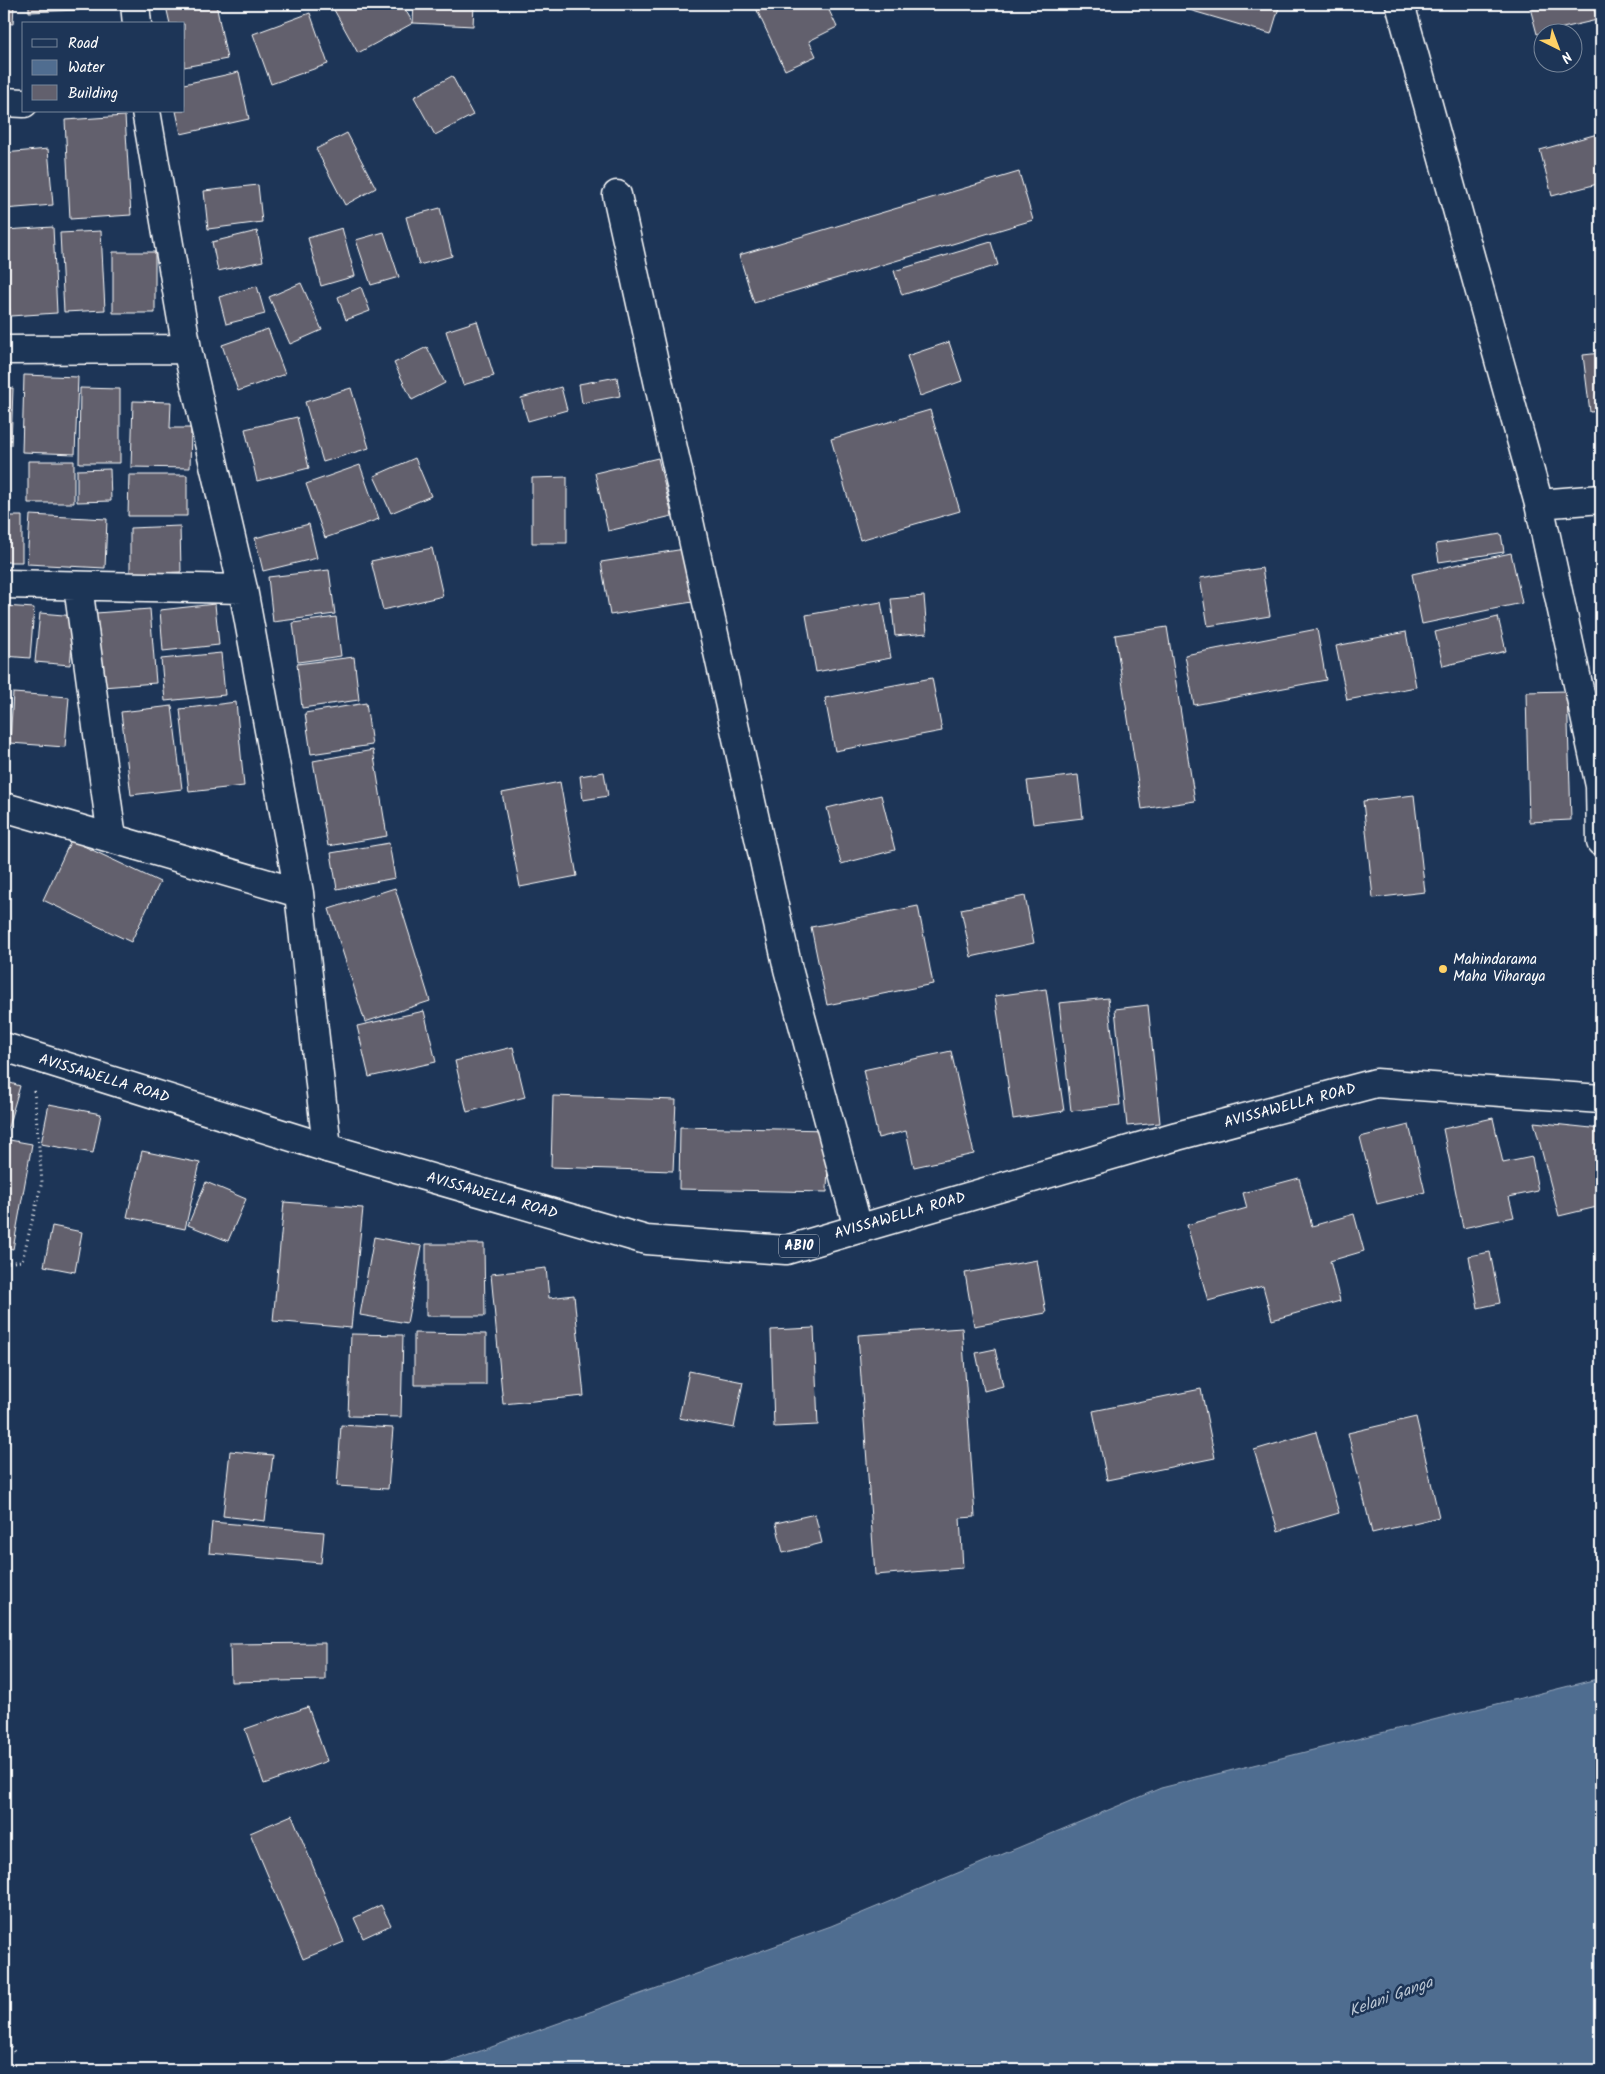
<svg xmlns="http://www.w3.org/2000/svg" width="1605" height="2074" font-family="Kalam,sans-serif">
  <rect width="100%" height="100%" fill="#1d3557"/>
  <filter id="ink" filterUnits="userSpaceOnUse"><feTurbulence type="fractalNoise" baseFrequency=".02" numOctaves="2"/><feDisplacementMap in="SourceGraphic" scale="10" xChannelSelector="R" yChannelSelector="G"/><feConvolveMatrix kernelMatrix="1 2 1 2 8 2 1 2 1" color-interpolation-filters="sRGB"/></filter>
  <g filter="url(#ink)">
    <path fill="#506d90" stroke="#96a7bc" d="M1601 1678V2070H427L831 1926 1161 1788Z"/>
    <path fill="#62606d" stroke="#fff" d="M4 4H14L13 24 4 23Z
      M29 4H79V10L29 12Z
      M177 4H216L227 59 184 67V24H170L166 6Z
      M341 4H402L413 23 358 53 333 8Z
      M414 4H474L473 26 413 23Z
      M754 4H826L837 27 809 41 816 56 785 70Z
      M1169 4H1280L1271 34Z
      M1529 4H1593L1597 20 1537 34Z
      M310 13 328 64 271 84 253 34Z
      M239 72 249 119 181 134 176 111H184V84Z
      M452 76 473 115 435 135 414 97Z
      M125 116 131 215 70 219 65 120Z
      M347 133 376 188 345 205 316 149Z
      M1601 133V183L1552 196 1540 150Z
      M48 149 53 205 4 209V153Z
      M1019 172 1033 220 754 303 739 255Z
      M258 185 262 222 208 229 204 191Z
      M440 208 452 256 419 265 406 217Z
      M53 227 57 313 10 316 5 230Z
      M342 228 355 276 321 286 308 238Z
      M101 231 105 310 64 312 60 233Z
      M257 231 263 261 218 271 212 242Z
      M384 232 399 277 371 285 356 240Z
      M991 242 998 265 902 295 894 271Z
      M113 252H155V313H113Z
      M301 283 322 330 290 344 269 297Z
      M257 286 265 314 226 324 219 297Z
      M361 287 370 311 346 320 338 297Z
      M477 321 494 376 463 385 446 331Z
      M268 329 285 374 238 391 222 345Z
      M949 342 962 381 920 396 907 356Z
      M427 347 445 383 412 400 394 363Z
      M1601 353V411L1590 412 1583 355Z
      M24 375 78 377 75 454 22 452Z
      M617 377 620 396 582 403 579 384Z
      M561 387 567 410 528 421 521 398Z
      M4 388H13L11 445 4 444Z
      M80 388 120 389V463H79Z
      M351 388 369 448 323 462 305 402Z
      M133 401 171 402 170 428H191L190 468 131 467Z
      M930 410 960 511 860 540 831 439Z
      M297 417 309 468 257 481 245 429Z
      M415 458 431 496 391 513 374 476Z
      M658 458 672 516 608 531 595 473Z
      M28 461H74V503H28Z
      M360 465 379 519 325 538 306 484Z
      M110 469 111 501 77 502V470Z
      M129 475H187V516H128Z
      M567 477V543H532V478Z
      M30 515 107 519 105 568 27 564Z
      M4 516H22V562H4Z
      M309 524 317 558 263 571 255 538Z
      M180 526 181 572 130 574V528Z
      M1501 534 1504 552 1439 562 1436 544Z
      M432 548 443 596 383 610 371 561Z
      M691 548 699 601 610 615 601 562Z
      M1511 553 1522 603 1422 624 1412 574Z
      M1262 568 1270 616 1208 626 1200 578Z
      M329 570 335 614 273 622 268 577Z
      M924 596 927 633 895 636 891 599Z
      M881 602 891 658 816 672 806 615Z
      M215 604 219 645 163 651 160 610Z
      M4 606 34 608 30 658 4 656Z
      M150 609 156 683 102 687 96 613Z
      M40 613 75 616 70 665 35 662Z
      M336 617 341 656 298 662 293 623Z
      M1498 617 1506 651 1443 666 1435 632Z
      M1167 627 1195 801 1142 809 1115 635Z
      M1317 629 1326 680 1194 705 1185 655Z
      M1406 632 1416 687 1347 700 1336 646Z
      M221 653 225 695 165 701 161 659Z
      M354 657 359 700 302 708 297 664Z
      M932 678 942 731 835 751 825 698Z
      M1567 691 1571 820 1529 822 1526 692Z
      M13 693 69 697 65 747 10 743Z
      M236 702 244 786 189 792 180 709Z
      M366 703 372 745 311 754 305 713Z
      M172 706 182 789 131 795 121 712Z
      M373 750 387 836 328 846 313 761Z
      M604 772 608 796 583 800 580 776Z
      M1078 775 1083 818 1033 824 1027 781Z
      M560 782 577 876 520 887 502 793Z
      M881 795 895 850 841 864 827 808Z
      M1414 795 1425 892 1373 898 1363 801Z
      M71 840 160 882 131 942 43 900Z
      M389 843 395 878 337 889 331 853Z
      M395 888 430 1001 365 1022 329 909Z
      M1025 896 1034 943 971 957 961 909Z
      M918 906 933 984 827 1005 811 927Z
      M1046 989 1064 1111 1013 1119 995 996Z
      M1108 998 1120 1105 1071 1111 1059 1003Z
      M1148 1005 1160 1123 1127 1126 1115 1009Z
      M424 1011 436 1062 369 1077 357 1026Z
      M513 1047 525 1097 467 1112 455 1061Z
      M951 1051 974 1154 914 1167 906 1131 878 1138 863 1070Z
      M4 1081 20 1086 6 1134 4 1133Z
      M553 1096 676 1100 673 1171 551 1167Z
      M49 1104 101 1114 93 1153 41 1144Z
      M1493 1118 1503 1163 1532 1157 1538 1191 1509 1197 1514 1217 1463 1228 1443 1129Z
      M1534 1122 1601 1129V1206L1559 1216Z
      M1409 1125 1425 1192 1377 1204 1360 1137Z
      M680 1127 829 1130 827 1192 679 1189Z
      M4 1139 32 1144 13 1249 4 1247Z
      M142 1151 200 1163 185 1229 127 1217Z
      M1299 1178 1312 1226 1354 1214 1364 1251 1330 1261 1340 1301 1272 1320 1263 1286 1208 1301 1187 1225 1247 1208 1243 1193Z
      M206 1182 246 1199 228 1241 188 1225Z
      M284 1202 363 1208 351 1328 273 1321Z
      M52 1226 82 1232 75 1272 44 1266Z
      M374 1237 422 1246 407 1323 360 1315Z
      M426 1244H484L485 1316H426Z
      M1490 1252 1500 1303 1478 1308 1469 1256Z
      M1037 1260 1046 1313 974 1326 965 1273Z
      M546 1268 549 1298 574 1295 584 1396 503 1404 491 1274Z
      M814 1328 818 1425 774 1427 771 1330Z
      M962 1328 975 1517 960 1518 963 1568 875 1575 858 1335Z
      M414 1333 486 1334V1385H414Z
      M351 1334 403 1335 401 1417 348 1416Z
      M995 1349 1003 1386 984 1391 976 1353Z
      M689 1371 743 1382 734 1428 679 1418Z
      M1201 1389 1215 1458 1107 1480 1093 1411Z
      M1416 1417 1439 1517 1372 1533 1348 1433Z
      M341 1425 393 1428 388 1489 337 1486Z
      M1316 1432 1339 1513 1278 1531 1254 1450Z
      M230 1451 273 1455 265 1521 223 1516Z
      M815 1514 822 1543 783 1553 776 1523Z
      M212 1522 324 1532 321 1563 209 1553Z
      M325 1643V1680L231 1682 230 1644Z
      M308 1707 327 1761 264 1784 245 1729Z
      M292 1815 344 1942 303 1959 250 1833Z
      M381 1905 391 1925 363 1938 354 1918Z"/>
    <g fill="none" stroke-linecap="round" stroke-linejoin="round">
      <defs>
        <path id="minor" d="M135 4 137 24
          M1400 4 1539 504 1600 786 1601 842
          M4 102 24 103
          M146 111 187 349 243 589 299 893 327 1148
          M617 195 788 969 858 1228
          M4 350 187 349
          M1539 504 1601 499
          M4 584 243 589
          M78 586 112 838
          M4 807 299 893"/>
        <path id="major" d="M4 1047 327 1148 646 1240 786 1250 1177 1136 1376 1083 1601 1099"/>
      </defs>
      <use href="#minor" stroke="#fff" stroke-width="31"/>
      <use href="#major" stroke="#fff" stroke-width="31"/>
      <path stroke="#fff" stroke-width="3" stroke-dasharray="1 4" stroke-linecap="butt" d="M4 1263 22 1261 42 1182 34 1090
        M4 2039 15 2053"/>
      <use href="#minor" stroke="#1d3557" stroke-width="28"/>
      <use href="#major" stroke="#1d3557" stroke-width="28"/>
    </g>
  </g>
  <circle fill="#ffd166" stroke="#1d3557" stroke-width="2" cx="1443" cy="969" r="5"/>
  <g text-anchor="middle" dominant-baseline="central" stroke-width="5" stroke-linejoin="round" paint-order="stroke">
    <rect fill="#1d3557" stroke="#bbc2cd" stroke-width="1" x="779" y="1234.5" width="40" height="23" rx="4"/>
    <g font-size="14" font-weight="bold" fill="#fff">
      <text x="799" y="1246">AB10</text>
    </g>
    <g font-size="15" fill="#fff" stroke="#1d3557" text-anchor="start">
      <text x="1453" y="960">Mahindarama<tspan x="1453" dy="17">Maha Viharaya</tspan></text>
    </g>
    <g font-size="15" fill="#fff" stroke="#1d3557">
      <text transform="translate(104 1079) rotate(17)">AVISSAWELLA ROAD</text>
      <text transform="translate(1290 1106) rotate(-15)">AVISSAWELLA ROAD</text>
      <text transform="translate(492 1196) rotate(16)">AVISSAWELLA ROAD</text>
      <text transform="translate(900 1216) rotate(-16)">AVISSAWELLA ROAD</text>
    </g>
    <g font-size="16" font-style="italic" fill="#b9c5d3" stroke="#1d3557">
      <text transform="translate(1391 1997) rotate(-20)">Kelani Ganga</text>
    </g>
  </g>
  <rect width="1605" height="2074" fill="none" stroke="#1d3557" stroke-width="20"/>
  <rect x="10" y="10" width="1585" height="2054" fill="none" stroke="#fff" stroke-width="2" filter="url(#ink)"/>
  <rect x="22" y="22" width="162" height="90" fill="#1d3557" stroke="#77869a"/>
  <rect x="32" y="39" width="25" height="8" fill="#1d3557" stroke="#77869a"/>
  <text x="68" y="48" font-size="15" fill="#ffffff">Road</text>
  <rect x="32" y="60" width="25" height="15" fill="#506d90" stroke="#77869a"/>
  <text x="68" y="72" font-size="15" fill="#ffffff">Water</text>
  <rect x="32" y="85" width="25" height="15" fill="#62606d" stroke="#77869a"/>
  <text x="68" y="98" font-size="15" fill="#ffffff">Building</text>
  <g transform="translate(1558 48) rotate(138)"><circle r="24" fill="#1d3557" stroke="#77869a"/>
  <path d="M0-4L9 19L0 12L-9 19Z" fill="#ffd166"/>
  <text y="-8" font-size="14" font-weight="bold" text-anchor="middle" fill="#ffffff">N</text>
  </g>
</svg>
